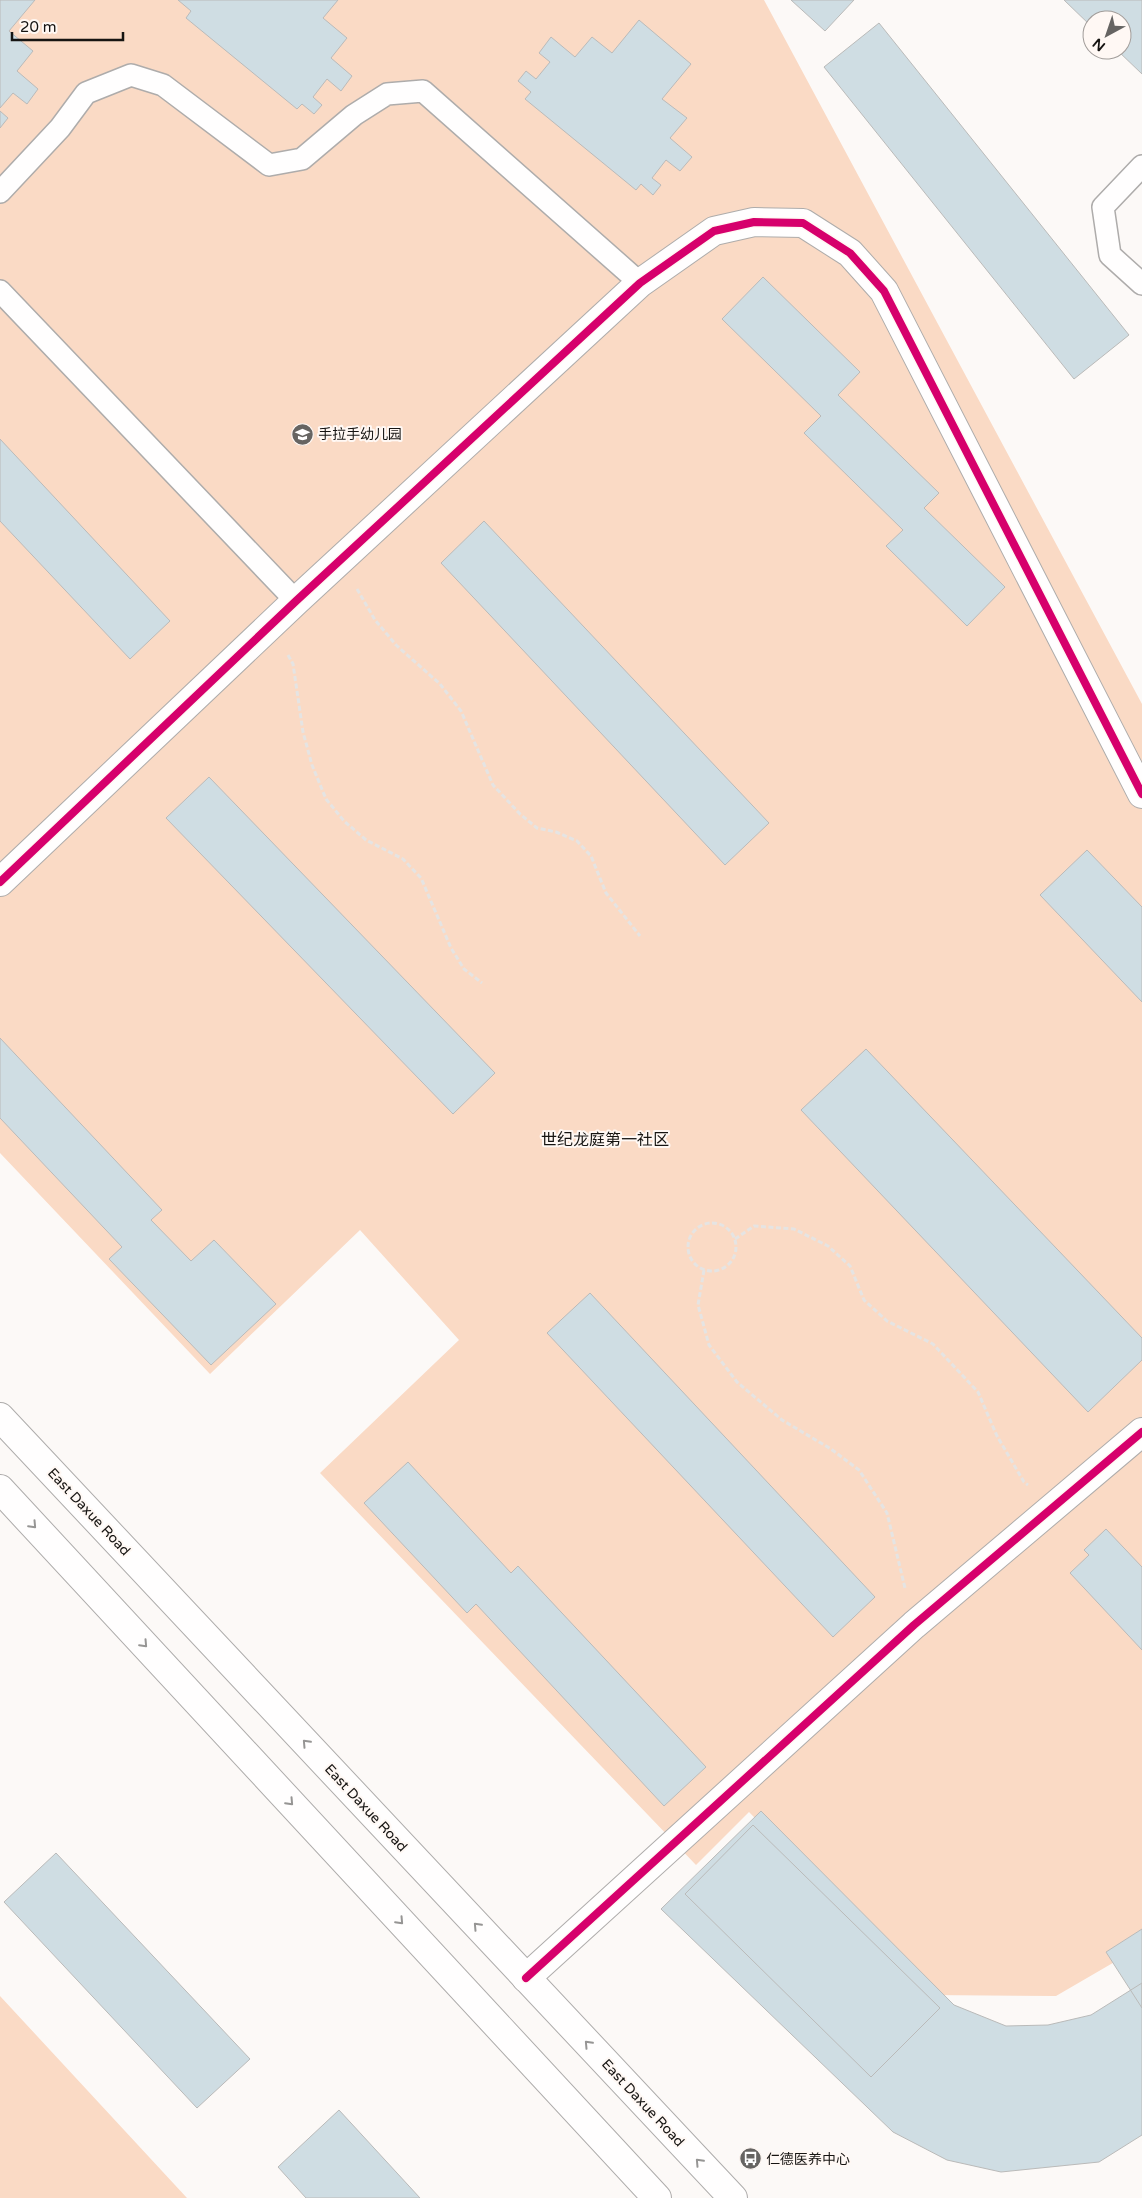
<svg xmlns="http://www.w3.org/2000/svg" width="1142" height="2198" font-family="'Varela Round','Noto Sans SC',sans-serif">
  <rect width="100%" height="100%" fill="#fcf9f7"/>
  <path fill="#fadac5" d="M0 0H764L1142 704V1946L1056 1996 929 1995 749 1812 696 1865 320 1473 459 1340 360 1230 210 1374 0 1153Z
    M0 1996 187 2198H0Z"/>
  <path fill="#cfdde3" stroke="#babab9" d="M0 0H35L9 31 33 51 17 71 38 89 27 104 13 93 0 108Z
    M178 0H338L323 18 347 38 331 58 352 76 341 91 327 79 313 97 322 105 314 114 302 104 297 109 186 18 191 11Z
    M791 0H854L825 31Z
    M1064 0H1142V74L1117 50H1122V20H1092V27Z
    M639 20 691 64 662 99 687 118 670 138 692 157 680 171 666 160 652 178 661 185 653 195 641 184 636 190 525 99 531 92 518 81 526 71 536 79 550 62 539 53 551 37 575 57 592 37 612 53Z
    M879 23 1129 335 1074 379 824 67Z
    M0 111 8 118 0 128Z
    M763 277 860 372 838 395 939 493 924 508 1005 587 967 626 886 546 903 530 804 433 821 416 722 319Z
    M0 439 170 621 130 659 0 521Z
    M484 521 769 823 725 865 441 563Z
    M209 777 495 1073 453 1114 166 818Z
    M1087 850 1142 907V1002L1040 895Z
    M0 1038 162 1210 151 1220 191 1261 214 1240 276 1304 211 1365 109 1259 122 1247 0 1118Z
    M866 1049 1142 1338V1360L1088 1412 801 1110Z
    M590 1293 875 1597 833 1637 547 1333Z
    M408 1462 511 1573 518 1566 706 1767 664 1806 476 1604 467 1613 364 1503Z
    M1106 1529 1142 1567V1650L1070 1573 1089 1555 1084 1550Z
    M761 1811 954 2005 1006 2026 1048 2025 1091 2015 1142 1983V2135L1099 2162 1001 2172 947 2160 893 2132 661 1909Z
    M753 1825 940 2008 871 2077 685 1894Z
    M56 1853 250 2059 197 2108 4 1902Z
    M1142 1929V2008L1106 1952Z
    M339 2110 420 2198H306L278 2167Z"/>
  <g fill="none" stroke-linecap="round" stroke-linejoin="round">
    <defs>
      <path id="service" d="M1142 166 1103 207 1110 255 1142 284
        M0 192 60 128 86 93 131 75 163 85 269 165 302 159 354 115 387 94 423 91 640 283
        M0 291 296 601"/>
      <path id="minor" d="M0 882 296 601 640 283 714 231 754 222 803 223 850 253 884 291 1142 794
        M526 1978 914 1625 1142 1432"/>
      <path id="secondary" d="M0 1417 733 2198
        M0 1489 657 2198"/>
    </defs>
    <use href="#service" stroke="#aeacab" stroke-width="24"/>
    <use href="#minor" stroke="#aeacab" stroke-width="30"/>
    <use href="#secondary" stroke="#aeacab" stroke-width="30"/>
    <path stroke="#e5e4e3" stroke-width="3" stroke-dasharray="5 2.5" stroke-linecap="butt" d="M357 589 375 620 396 645 440 684 461 711 493 785 520 814 537 828 556 832 577 841 591 856 606 893 640 936
      M288 655 293 664 303 732 312 765 326 799 344 821 366 840 403 859 421 878 451 948 464 969 482 983
      M688 1247a24 24 0 1 1 48 0a24 24 0 1 1-48 0Z
      M735 1239 754 1226 794 1229 828 1246 850 1266 864 1300 887 1321 933 1344 978 1392 997 1436 1024 1482 1028 1485
      M704 1270 698 1305 709 1345 737 1382 782 1420 831 1449 859 1470 887 1513 905 1588"/>
    <use href="#service" stroke="#fffefe" stroke-width="21"/>
    <use href="#minor" stroke="#fffefe" stroke-width="28"/>
    <use href="#secondary" stroke="#fffefe" stroke-width="28"/>
    <defs>
      <path id="cycleway" d="M0 882 296 601 640 283 714 231 754 222 803 223 850 253 884 291 1142 794
        M526 1978 914 1625 1142 1432"/>
    </defs>
    <use href="#cycleway" stroke="#fff8f4" stroke-width="11"/>
    <use href="#cycleway" stroke="#d6006c" stroke-width="8"/>
  </g>
  <defs><path id="oneway-chevron" d="M-2-3.5L2.5 0L-2 3.5" fill="none" stroke-width="1.6" stroke-linecap="round" stroke-linejoin="round" transform="scale(1.25)"/></defs>
  <g stroke="#969594">
    <use href="#oneway-chevron" transform="translate(33 1525) rotate(47)"/>
    <use href="#oneway-chevron" transform="translate(144 1644) rotate(47)"/>
    <use href="#oneway-chevron" transform="translate(306 1743) rotate(-133)"/>
    <use href="#oneway-chevron" transform="translate(290 1802) rotate(47)"/>
    <use href="#oneway-chevron" transform="translate(400 1921) rotate(47)"/>
    <use href="#oneway-chevron" transform="translate(477 1926) rotate(-133)"/>
    <use href="#oneway-chevron" transform="translate(588 2044) rotate(-133)"/>
    <use href="#oneway-chevron" transform="translate(699 2162) rotate(-133)"/>
  </g>
  <defs>
    <symbol id="school-disc" viewBox="-11 -11 22 22"><circle r="9.5" fill="#666462" stroke="#fff8f4"/><path d="M0-5L7-2L0 1L-7-2ZM-4 1L0 2.5L4 1V4Q0 6-4 4Z" fill="#fff"/></symbol>
    <symbol id="bus-disc" viewBox="-11 -11 22 22"><circle r="9.5" fill="#666462" stroke="#fff8f4"/><path d="M-5-6H5V4H4V6H2V4H-2V6H-4V4H-5ZM-3.5-4V0h7V-4ZM-3.5 1.2v1.5H-2V1.2ZM2 1.2v1.5H3.5V1.2Z" fill="#fff"/></symbol>
  </defs>
  <g fill-rule="evenodd">
    <use href="#school-disc" x="290" y="422" width="25" height="25"/>
    <use href="#bus-disc" x="738" y="2146" width="25" height="25"/>
  </g>
  <g text-anchor="middle" dominant-baseline="central" stroke-width="4" stroke-linejoin="round" paint-order="stroke">
    <g font-size="14" fill="#161412" stroke="#fff8f4" text-anchor="start">
      <text x="318" y="434">手拉手幼儿园</text>
      <text x="766" y="2159">仁德医养中心</text>
    </g>
    <g font-size="14" fill="#161412" stroke="#fff8f4">
      <text transform="translate(89 1512) rotate(47)">East Daxue Road</text>
      <text transform="translate(366 1808) rotate(47)">East Daxue Road</text>
      <text transform="translate(643 2103) rotate(47)">East Daxue Road</text>
    </g>
    <g font-size="16" fill="#161412" stroke="#fff8f4">
      <text x="605" y="1140">世纪龙庭第一社区</text>
    </g>
  </g>
  <g transform="translate(1107 35) rotate(220)"><circle r="24" fill="#fff8f4" stroke="#a29d9a"/>
  <path d="M0-4L9 19L0 12L-9 19Z" fill="#666462"/>
  <text y="-8" font-size="14" font-weight="bold" text-anchor="middle" fill="#161412">N</text>
  </g>
  <path d="M12 32v8h111v-8" fill="none" stroke="#161412" stroke-width="2.5"/>
  <text x="20" y="32" font-size="15" fill="#161412" stroke="#fff8f4" stroke-width="4" paint-order="stroke">20 m</text>
</svg>
